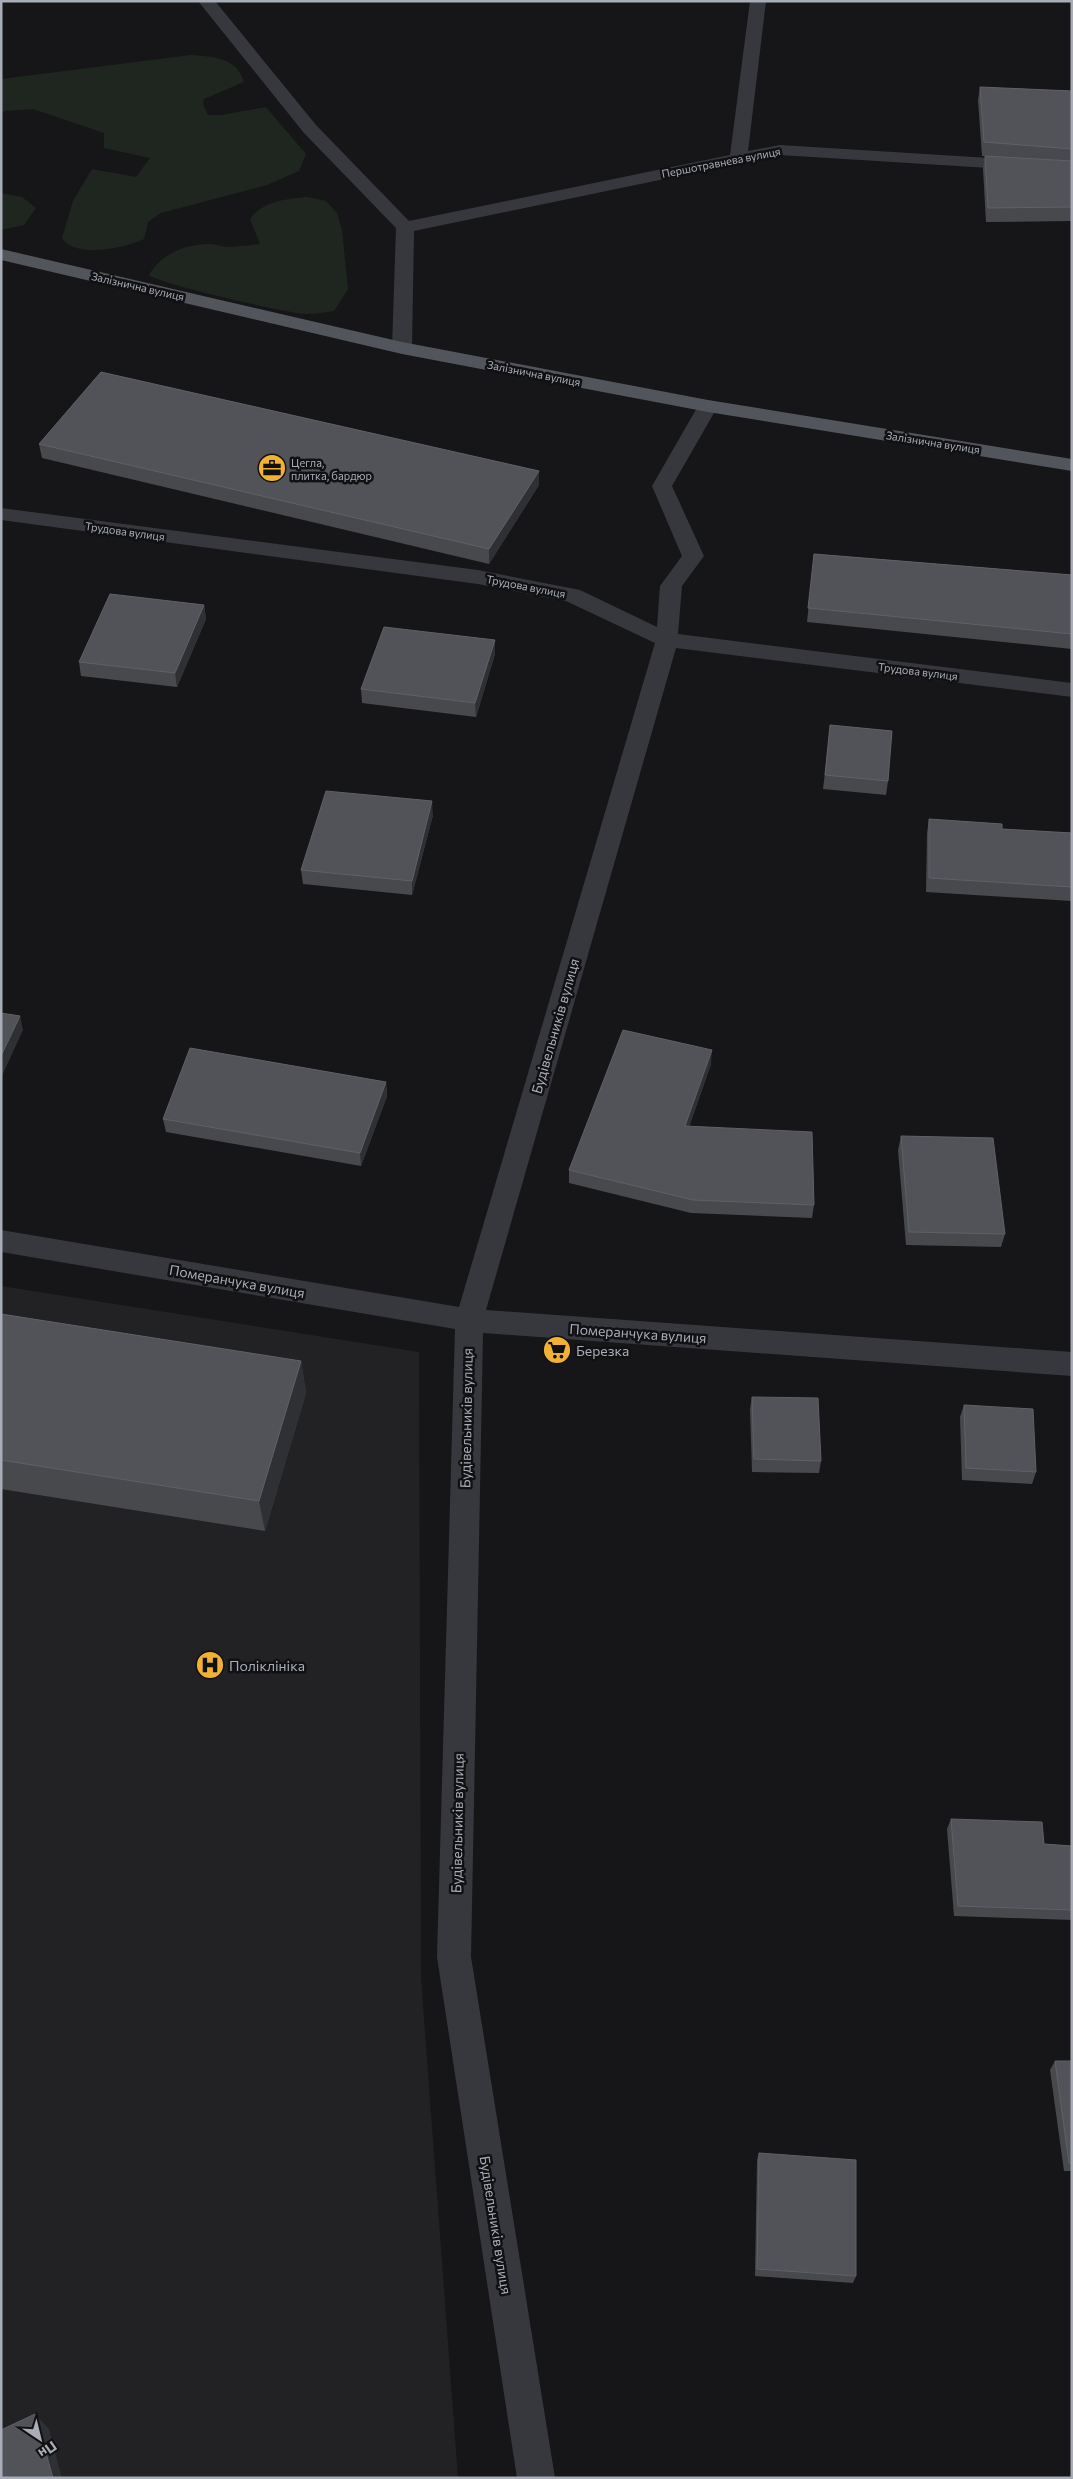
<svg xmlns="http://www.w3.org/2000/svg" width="1073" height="2479" font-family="Commissioner,sans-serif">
  <rect width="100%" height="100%" fill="#161618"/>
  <path fill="#222225" d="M1 1286 419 1352 421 1978 458 2478H1Z"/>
  <path fill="#1e261f" d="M191 55C213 57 237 57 244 82L204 99 203 104 208 115H222L266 107 306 154 299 171 267 185 161 213 148 222 144 239C125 248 75 259 62 238L73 201 92 169 136 177 150 158 104 148V133L33 109 5 111 1 113V79Z
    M1 193 22 197 36 208 24 225 1 230Z
    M307 197 326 201 337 213 342 230 348 289 334 311C325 312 316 314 307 314 290 314 159 284 149 275 162 253 184 245 209 244 216 244 222 247 229 247 239 246 250 245 260 244L250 219C263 201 286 199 307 197Z"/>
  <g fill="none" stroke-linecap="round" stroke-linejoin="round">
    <path fill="#37383d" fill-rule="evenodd" d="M198 1H215L316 125 409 221 730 155 750 1H766L748 151 780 145 1072 163V173L780 155 414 231 412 348 409 352H395L392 348 396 228 304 133Z
      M708 400 715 402 718 406 672 486 704 556 682 586 678 634 1072 683V697L676 648 486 1310 1072 1352V1376L483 1333 471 1957 555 2478H517L437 1957 455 1329 1 1252V1230L459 1307 655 643 566 601 478 584 1 520V508L478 570 580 590 657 627 660 586 682 556 652 486 698 406 701 402Z"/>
    <path fill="#53555c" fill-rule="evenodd" d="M1 249 402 342 708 400 1072 459V471L708 412 402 354 1 260Z"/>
  </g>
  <path fill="#47494d" d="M980 87 1072 91V221L986 222 983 169 985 156H982L978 100Z
    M39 444 539 485 489 564 42 458Z
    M814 554 1072 575V649L807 622Z
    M204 605 206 619 177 687 81 676 79 662Z
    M495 654 476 717 362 703 361 689Z
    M829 739 888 781 886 795 823 789Z
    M433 815 412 895 303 884 301 870Z
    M929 819 1002 829 1072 833V901L926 892 927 833Z
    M711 1064 689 1127 814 1205 812 1218 691 1213 569 1183V1170Z
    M386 1082 387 1096 361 1166 166 1132 163 1119Z
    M901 1136 1005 1234 1001 1247 906 1245 898 1150Z
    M1 1314 301 1361 306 1393 265 1531 1 1489Z
    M752 1397 821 1461 819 1473 752 1472 750 1409Z
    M964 1405 1036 1472 1032 1484 962 1480 960 1417Z
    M951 1819 1044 1844 1072 1846V1920L954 1916 947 1829Z
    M1055 2061H1072V2171H1064L1050 2070Z
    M759 2153 856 2276 853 2283 755 2276 757 2160Z"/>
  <path fill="#2f3033" d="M539 471V485L489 564V549Z
    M204 605 206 619 177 687 175 673Z
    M495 640V654L476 717 475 703Z
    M432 801 433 815 412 895V881Z
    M20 1016 23 1030 1 1078V1056Z
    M712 1050 711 1064 684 1140 685 1126Z
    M386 1082 387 1096 361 1166 360 1153Z
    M301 1361 306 1393 265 1531 259 1501Z
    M35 2414 49 2429 62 2478H53Z"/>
  <path fill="#525359" stroke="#5f6168" d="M980 87 1072 91V149L984 142Z
    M985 156 1072 161V207L988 208Z
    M101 372 539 471 489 549 39 444Z
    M814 554 1072 575V634L808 608Z
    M110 594 204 605 175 673 79 662Z
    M384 627 495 640 475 703 361 689Z
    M830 725 892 731 888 781 825 775Z
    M326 791 432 801 412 881 301 870Z
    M929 819 1002 824V829L1072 833V887L929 878Z
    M1 1013 20 1016 1 1056Z
    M623 1030 712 1050 685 1126 812 1132 814 1205 693 1200 569 1170Z
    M190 1048 386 1082 360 1153 163 1119Z
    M901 1136 993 1138 1005 1234 909 1232Z
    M1 1314 301 1361 259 1501 1 1460Z
    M752 1397 818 1398 821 1461 754 1459Z
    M964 1405 1033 1409 1036 1472 966 1468Z
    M951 1819 1042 1822 1044 1844 1072 1846V1910L958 1906Z
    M1055 2061H1072V2163H1069Z
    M759 2153 856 2160V2276L757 2269Z
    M35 2414 53 2478H1V2430Z"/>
  <defs>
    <symbol id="office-disc" viewBox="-11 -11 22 22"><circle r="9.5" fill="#f2b134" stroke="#111113"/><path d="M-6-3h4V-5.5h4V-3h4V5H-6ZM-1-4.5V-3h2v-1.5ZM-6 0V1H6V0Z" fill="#111"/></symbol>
    <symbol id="supermarket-disc" viewBox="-11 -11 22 22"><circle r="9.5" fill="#f2b134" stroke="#111113"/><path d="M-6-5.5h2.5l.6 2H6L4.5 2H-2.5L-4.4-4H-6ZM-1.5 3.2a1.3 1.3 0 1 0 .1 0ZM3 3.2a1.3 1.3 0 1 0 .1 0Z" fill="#111"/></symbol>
    <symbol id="hospital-disc" viewBox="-11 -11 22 22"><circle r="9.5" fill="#f2b134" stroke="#111113"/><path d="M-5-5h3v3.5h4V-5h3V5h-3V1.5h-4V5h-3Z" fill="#111"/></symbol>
  </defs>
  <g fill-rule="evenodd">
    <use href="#office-disc" x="256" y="452" width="32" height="32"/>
    <use href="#supermarket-disc" x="541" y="1334" width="32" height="32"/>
    <use href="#hospital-disc" x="194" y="1649" width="32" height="32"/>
  </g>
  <g text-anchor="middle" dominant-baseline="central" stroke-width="5" stroke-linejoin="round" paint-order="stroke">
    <g font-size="11" fill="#a8adb8" stroke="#111113">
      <text transform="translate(721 162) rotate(-11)">Першотравнева вулиця</text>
      <text transform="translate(138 286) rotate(13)">Залізнична вулиця</text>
      <text transform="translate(534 373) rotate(11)">Залізнична вулиця</text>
      <text transform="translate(933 442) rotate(9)">Залізнична вулиця</text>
      <text transform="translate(125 531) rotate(8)">Трудова вулиця</text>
      <text transform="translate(526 586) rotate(11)">Трудова вулиця</text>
      <text transform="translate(918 671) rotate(7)">Трудова вулиця</text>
    </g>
    <g font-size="11" fill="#a8adb8" stroke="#111113" text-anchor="start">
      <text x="291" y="462">Цегла,<tspan x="291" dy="13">плитка, бардюр</tspan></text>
    </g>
    <g font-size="14" fill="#a8adb8" stroke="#111113">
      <text transform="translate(555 1026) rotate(-74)">Будівельників вулиця</text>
      <text transform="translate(237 1281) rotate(10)">Померанчука вулиця</text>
      <text transform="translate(638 1333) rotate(4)">Померанчука вулиця</text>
      <text transform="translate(466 1418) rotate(-89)">Будівельників вулиця</text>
      <text transform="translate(457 1823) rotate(-89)">Будівельників вулиця</text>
      <text transform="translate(496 2225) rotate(81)">Будівельників вулиця</text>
    </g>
    <g font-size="14" fill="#a8adb8" stroke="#111113" text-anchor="start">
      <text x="576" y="1350">Березка</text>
      <text x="229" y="1665">Поліклініка</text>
    </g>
  </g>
  <rect width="1073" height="2479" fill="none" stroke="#a8adb8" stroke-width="5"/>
  <g transform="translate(40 2439) rotate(145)" stroke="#111113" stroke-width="4" paint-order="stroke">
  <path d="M0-4L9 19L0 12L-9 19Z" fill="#a8adb8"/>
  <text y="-8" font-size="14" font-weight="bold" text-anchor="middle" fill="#a8adb8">Пн</text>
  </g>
</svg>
